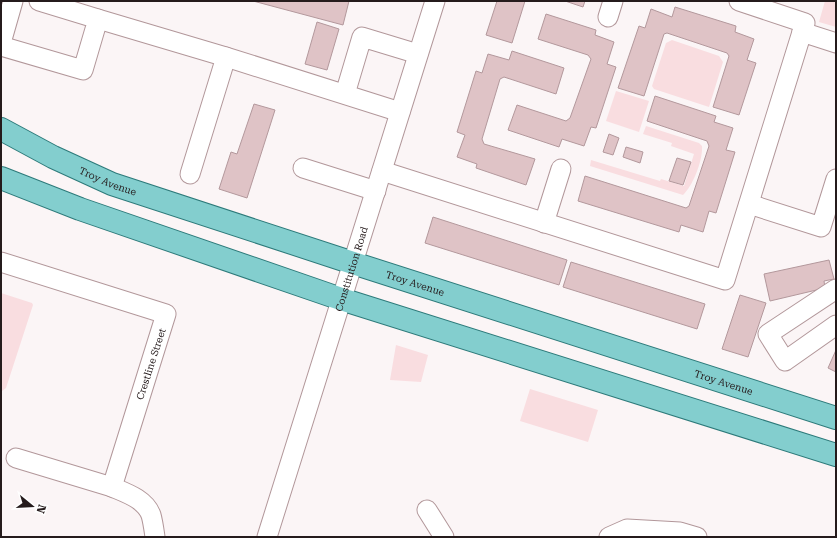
<svg xmlns="http://www.w3.org/2000/svg" width="837" height="538" font-family="'Roboto Serif',serif">
  <rect width="100%" height="100%" fill="#fbf5f6"/>
  <path fill="#f9dde0" d="M825 1H836V27L819 22Z
    M672 40 719 56 723 62 709 107 654 89 652 86 666 43Z
    M616 91 649 101 639 132 606 121Z
    M646 126 699 143 702 146C703 160 693 186 683 195L590 166 591 160 660 181 661 179 684 186 694 154 671 146 672 143 643 134Z
    M1 293 32 303 33 305 6 388 2 391 1 388Z
    M396 345 428 355 421 382 390 380Z
    M530 389 598 410 588 442 520 421Z"/>
  <path fill="#dfc3c6" stroke="#b3989c" d="M253 1H349L343 25Z
    M497 1H525L512 43 486 35Z
    M565 1H585L583 7Z
    M675 7 736 26 735 32 754 39 747 60 756 63 739 115 713 107 729 56 727 53 667 33 664 34 644 96 618 88 639 26 645 28 651 9 672 17Z
    M546 14 596 30 595 35 614 42 607 64 616 67 596 128 591 127 584 146 562 139 559 147 508 130 517 105 566 121 570 118 591 59 588 55 538 39Z
    M317 22 339 29 327 70 305 64Z
    M512 51 564 68 556 94 504 77 500 79 482 139 484 144 535 159 526 185 476 168 477 164 457 157 465 135 457 132 476 71 482 73 488 54 509 60Z
    M655 96 716 116 714 122 733 128 726 150 735 152 716 213 709 211 703 232 681 225 679 232 578 201 585 176 686 208 689 206 709 146 707 141 647 121Z
    M254 104 275 110 247 198 219 189 231 152 237 154Z
    M609 134 619 138 613 155 603 152Z
    M626 147 643 152 640 163 623 157Z
    M677 158 691 162 683 185 669 181Z
    M433 217 567 260 559 285 425 243Z
    M829 260 834 279 824 281 825 288 770 301 764 274Z
    M571 262 705 304 697 329 563 287Z
    M740 295 766 303 748 357 722 349Z
    M836 350V372L828 368Z"/>
  <g fill="none" stroke-linecap="round" stroke-linejoin="round">
    <defs>
      <g id="minor">
        <path d="M739 1 805 23 802 32"/>
        <path d="M608 17 613 1"/>
        <path d="M98 19 226 57 400 112"/>
        <path d="M1 43 13 1"/>
        <path d="M1 46 83 70 98 19 39 1"/>
        <path d="M345 94 362 37 418 54"/>
        <path d="M303 168 376 191"/>
        <path d="M382 171 725 280 802 32 836 43"/>
        <path d="M190 174 226 57"/>
        <path d="M749 204 821 227 836 179"/>
        <path d="M544 223 561 169"/>
        <path d="M1 262 166 314 112 487C126 493 145 499 151 515 153 522 154 530 155 537"/>
        <path d="M836 289 768 334 785 361 836 325"/>
        <path d="M16 458 112 487"/>
        <path d="M427 510 444 537"/>
        <path id="s1" d="M267 537 435 1"/>
        <path d="M609 537 627 529 680 532 697 537"/>
      </g>
      <g id="major">
        <path id="s2" d="M1 129 53 157 112 184 353 263 836 418"/>
        <path d="M1 178 80 209 341 299 836 455"/>
      </g>
    </defs>
    <use href="#minor" stroke="#b2979a" stroke-width="21"/>
    <use href="#major" stroke="#2d7a7a" stroke-width="24"/>
    <use href="#minor" stroke="#fff" stroke-width="19"/>
    <use href="#major" stroke="#83cece" stroke-width="22"/>
  </g>
  <g text-anchor="middle" dominant-baseline="central" stroke-width="3" stroke-linejoin="round" paint-order="stroke">
    <g font-size="10" fill="#251b1c" stroke="#fff">
      <text stroke="none"><textPath href="#s2" startOffset="119">Troy Avenue</textPath></text>
      <text stroke="none"><textPath href="#s1" startOffset="281">Constitution Road</textPath></text>
      <text stroke="none"><textPath href="#s2" startOffset="443">Troy Avenue</textPath></text>
      <text transform="translate(151 364) rotate(-72)">Crestline Street</text>
      <text stroke="none"><textPath href="#s2" startOffset="767">Troy Avenue</textPath></text>
    </g>
  </g>
  <rect width="837" height="538" fill="none" stroke="#251b1c" stroke-width="4"/>
  <g transform="translate(32 506) rotate(108)" stroke="#ffffff" stroke-width="3" paint-order="stroke">
  <path d="M0-3L7 15L0 10L-7 15Z" fill="#251b1c"/>
  <text y="-6" font-size="11" font-weight="bold" text-anchor="middle" fill="#251b1c">N</text>
  </g>
</svg>
